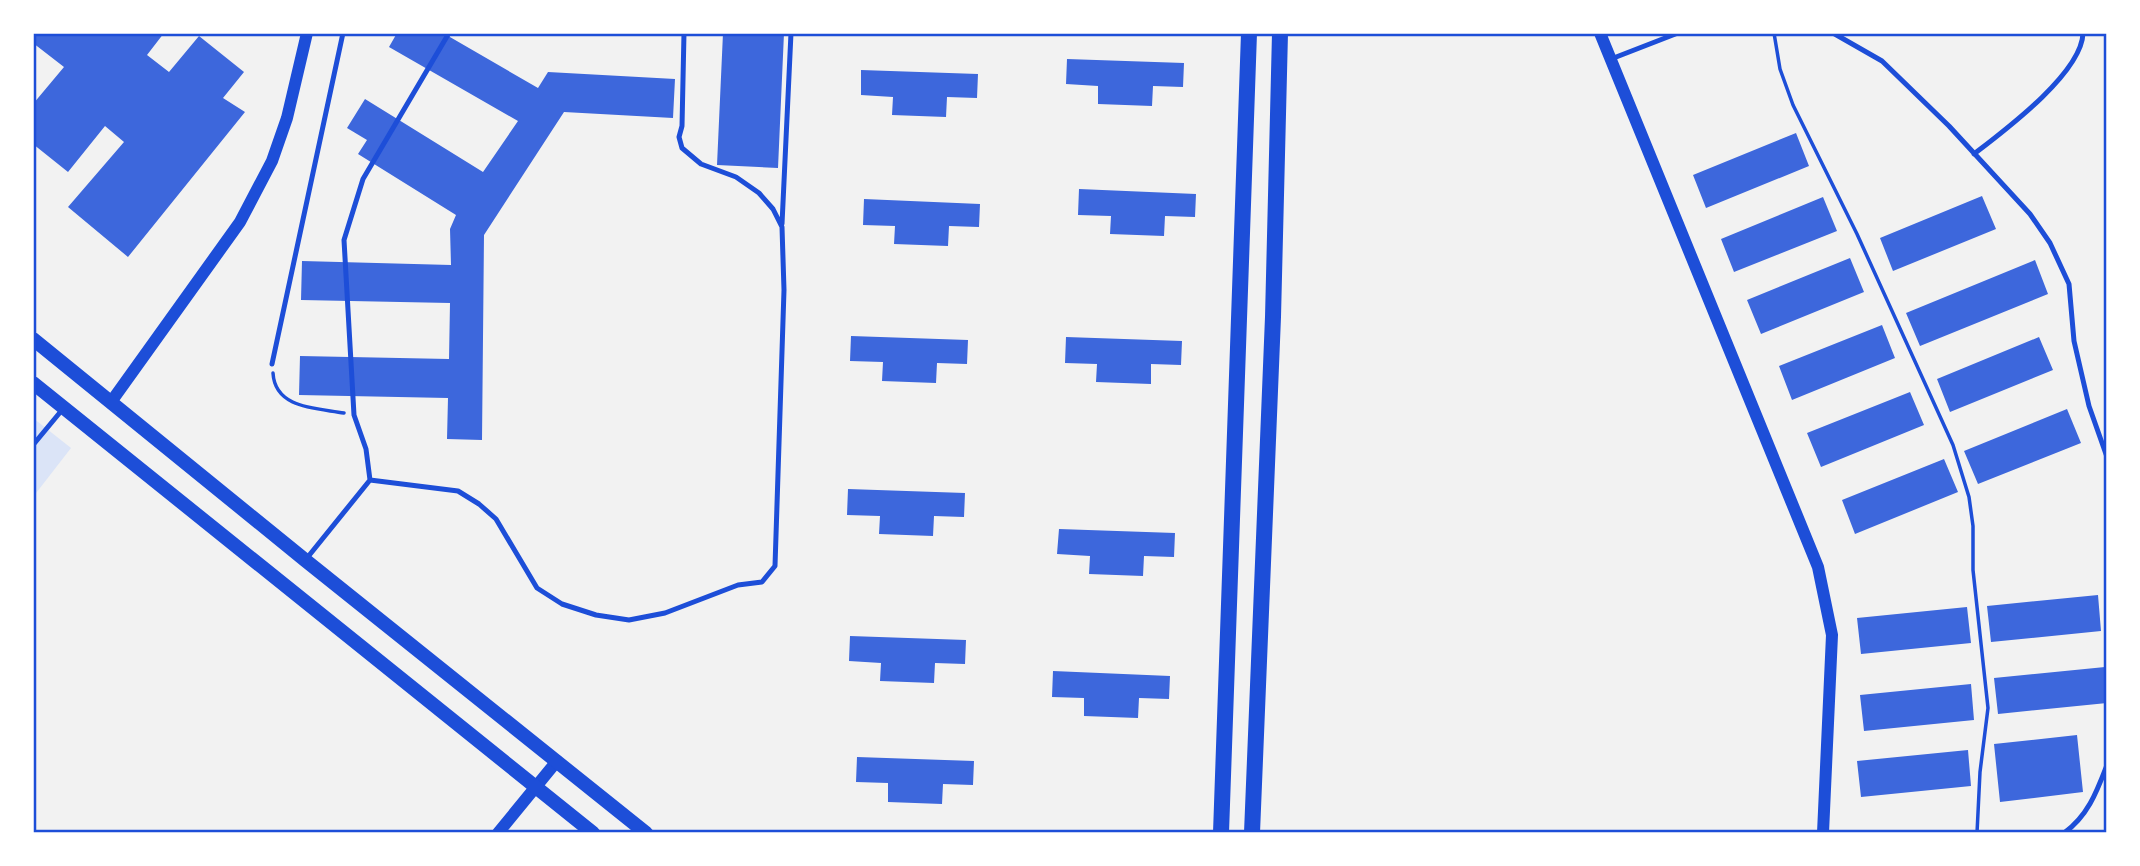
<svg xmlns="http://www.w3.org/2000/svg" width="2140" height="866" font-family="Lato,sans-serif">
  <rect width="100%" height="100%" fill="#f2f2f2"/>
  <path fill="#dbe4f7" d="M33 418 71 448 33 497Z"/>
  <path fill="#3d67dc" d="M33 33H164L147 55 169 72 199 36 244 72 223 98 245 112 128 257 68 207 124 142 105 126 68 172 33 144V104L64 67 33 43Z
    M397 33H443L538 88 548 72 675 79 673 118 564 112 484 235 482 440 447 439 448 398 299 395 300 356 449 359 450 303 301 300 302 261 451 265 450 229 456 215 358 154 367 140 347 128 365 99 483 172 518 121 389 47Z
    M723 33H784L778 168 717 165Z
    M1067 59 1184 63 1183 87 1153 86 1152 106 1098 104V86L1066 84Z
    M861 70 978 74 977 98 947 97 946 117 892 115 893 97 861 95Z
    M1796 133 1809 166 1706 208 1693 175Z
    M1079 189 1196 194 1195 217 1165 216 1164 236 1110 234 1111 216 1078 215Z
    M1982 196 1996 229 1893 271 1880 238Z
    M1823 197 1837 231 1734 272 1721 239Z
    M864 199 980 204 979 227 949 226 948 246 894 244 895 226 863 225Z
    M1850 258 1864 292 1761 334 1747 300Z
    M2035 260 2048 294 1920 346 1906 313Z
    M1882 325 1895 358 1792 400 1779 366Z
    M851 336 968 340 967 364 937 363 936 383 882 381 883 362 850 361Z
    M1066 337 1182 341 1181 365 1151 364V384L1096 382 1097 364 1065 363Z
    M2039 337 2053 370 1950 412 1937 379Z
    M1910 392 1924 425 1821 467 1807 433Z
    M2067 409 2081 443 1978 484 1964 451Z
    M1944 459 1958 492 1855 534 1842 500Z
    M848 489 965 493 964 517 934 516 933 536 879 534 880 516 847 515Z
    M1059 529 1175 533 1174 557 1144 556 1143 576 1089 574 1090 556 1057 554Z
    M2098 595 2101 631 1991 642 1987 606Z
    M1967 607 1971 643 1861 654 1857 618Z
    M850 636 966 640 965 664 935 663 934 683 880 681 881 663 849 661Z
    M2105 667 2107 703 1998 714 1994 678Z
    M1053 671 1170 676 1169 699 1139 698 1138 718 1084 716V698L1052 697Z
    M1971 684 1974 720 1864 731 1860 695Z
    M2077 735 2083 792 2000 802 1994 744Z
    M1968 750 1971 786 1861 797 1857 761Z
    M857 757 974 761 973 785 943 784 942 804 888 802V783L856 782Z"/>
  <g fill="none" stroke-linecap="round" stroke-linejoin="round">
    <path stroke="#1d4ed8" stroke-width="3.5" d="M1774 33 1780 69 1793 105 1857 234 1953 445 1969 497 1973 526V570L1988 708 1980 772 1977 833
      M273 373C275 409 317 408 344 413"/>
    <path stroke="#1d4ed8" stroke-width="5" d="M1833 33 1882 61 1949 126 2030 214 2050 243 2069 284 2074 341 2089 406 2107 457
      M1611 59 1678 33
      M1974 154C2004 131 2082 73 2083 33
      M782 224 791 33
      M272 364 343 33
      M33 445 62 410
      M370 480 366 449 354 415 344 240 363 179 449 33
      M307 558 370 480 458 491 479 504 496 519 537 588 562 604 596 615 629 620 665 613 738 585 762 582 775 566 784 290 782 227 773 209 759 193 736 177 701 164 682 148 679 137 682 126 684 33
      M2064 833C2088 816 2097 791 2107 765"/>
    <path stroke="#1d4ed8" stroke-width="12" d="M1600 33 1818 567 1832 635 1823 833
      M111 402 240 222 272 161 287 118 307 33
      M498 833 557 761"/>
    <path stroke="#1d4ed8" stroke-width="14" d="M33 339 305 560 646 833
      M33 383 593 833"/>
    <path stroke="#1d4ed8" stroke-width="16" d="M1221 833 1249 33
      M1252 833 1273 317 1280 33"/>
  </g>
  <rect width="2140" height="866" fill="none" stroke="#ffffff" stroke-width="70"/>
  <rect x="35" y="35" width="2070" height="796" fill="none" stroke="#1d4ed8" stroke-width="2.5"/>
</svg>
